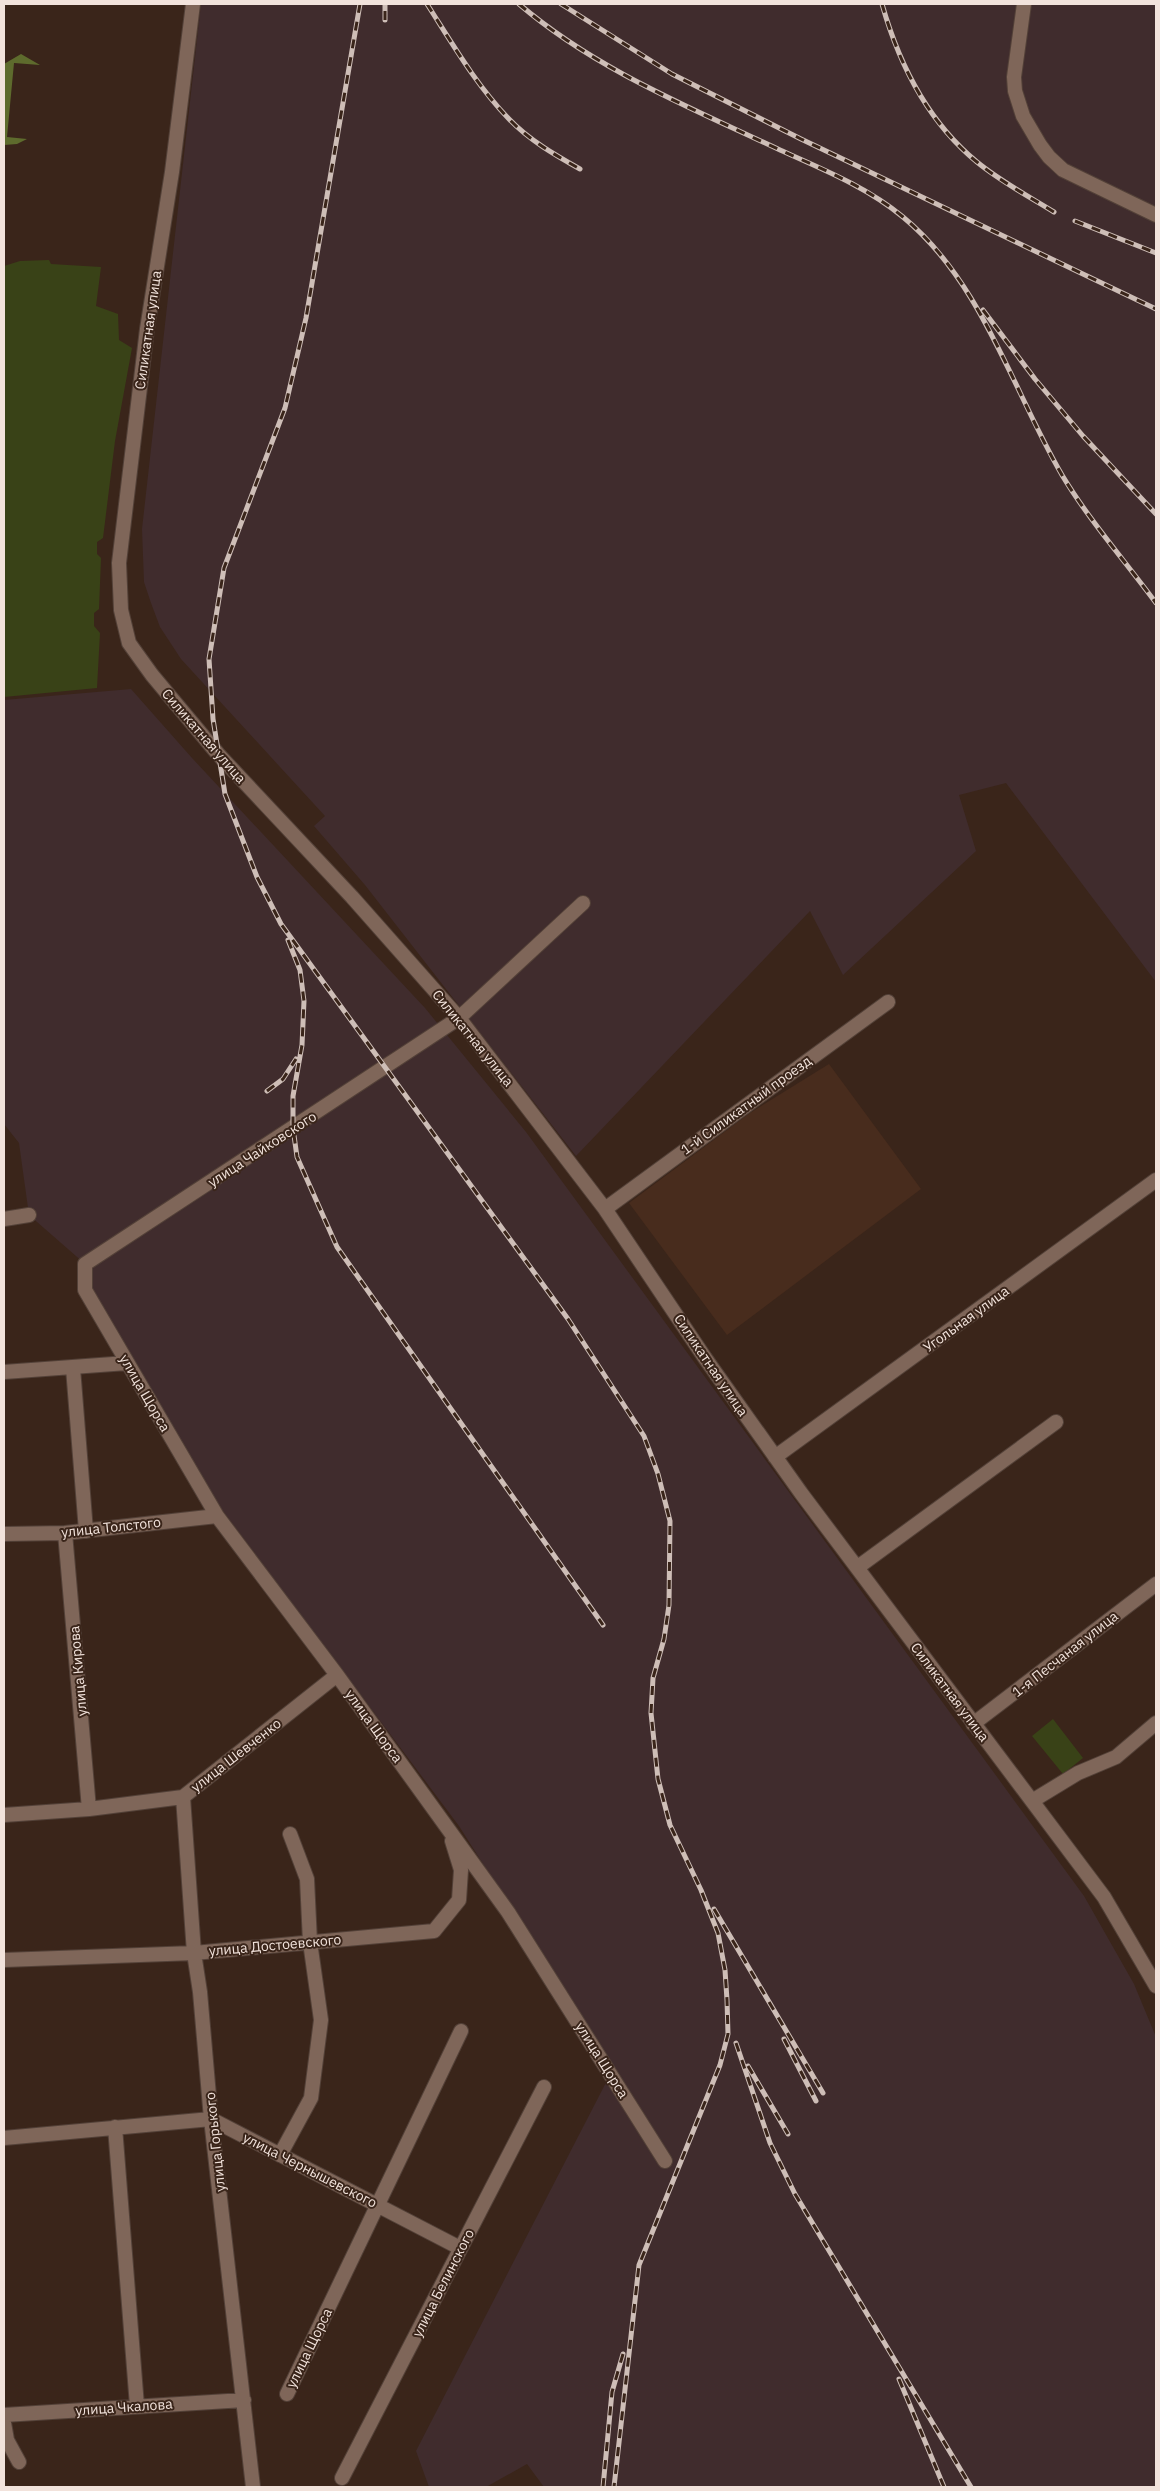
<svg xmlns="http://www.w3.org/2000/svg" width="1160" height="2491" font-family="'IBM Plex Sans',sans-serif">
  <rect width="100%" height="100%" fill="#3a251a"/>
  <path fill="#482c1d" d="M829 1064 921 1189 727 1335 629 1203 750 1113Z"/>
  <path fill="#402c2d" d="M201 4H1156V982L1006 783 959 795 976 851 843 975 810 911 576 1156 365 885 314 826 325 816 181 659 160 627 151 603 144 582 142 529Z
    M131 689 192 758 425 1008 526 1132 1084 1896 1134 1984 1156 2037V2487H544L527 2464 486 2487H429L416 2451 613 2069 459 1826 220 1507 92 1289V1270L29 1215 19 1143 4 1124V700Z"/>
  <path fill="#394217" d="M49 260 51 264 101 267 96 306 118 314 119 340 132 348 115 441 103 538 97 542V554L101 558 99 609 94 613V626L100 633 97 688 4 697V266L20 261Z
    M1053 1719 1083 1758 1063 1774 1032 1736Z"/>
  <path fill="#5e6b2d" d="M21 54 40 65 14 63 7 137 27 139 17 144 4 145V64Z"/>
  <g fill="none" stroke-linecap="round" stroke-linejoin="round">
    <defs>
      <path id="minor" d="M193 4 172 172 147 329 119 563 121 610 129 643 152 675 218 754 352 897 459 1018 605 1209 705 1358 801 1493 1104 1897 1156 1986
        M1024 4 1014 77 1015 91 1023 116 1040 145 1049 157 1063 170 1156 215
        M583 903 459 1018 85 1264V1290L217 1516 337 1675 508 1912 665 2161
        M605 1209 888 1002
        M4 1219 29 1215
        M73 1368 86 1531
        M4 1372 127 1363
        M775 1457 1156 1180
        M65 1533 89 1809
        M4 1534 65 1533 217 1516
        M858 1567 1056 1422
        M973 1724 1156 1584
        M183 1797 194 1953 200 1992 211 2119 253 2487
        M1032 1801 1078 1773 1116 1757 1156 1723
        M4 1815 89 1809 183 1797 337 1675
        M4 1960 194 1953 434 1931 459 1900 461 1870 452 1841
        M115 2127 137 2406
        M4 2138 211 2119 460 2248
        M280 2155 311 2098 321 2020 310 1942 307 1879 290 1834
        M287 2394 461 2031
        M4 2415 244 2400
        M4 2423 7 2440 19 2462
        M342 2478 544 2087"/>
    </defs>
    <use href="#minor" stroke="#534138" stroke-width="16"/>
    <use href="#minor" stroke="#7f6659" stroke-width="14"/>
    <defs>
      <path id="rail" d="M360 4 306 318 285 408 224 568 209 659 213 719 225 794 257 877 281 924 568 1319 644 1436 658 1474 670 1521 669 1605 664 1639 653 1678 651 1713 658 1779 670 1825 701 1890 718 1933 725 1970 727 2000 728 2034 720 2065 639 2265 614 2487
        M427 4C452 43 476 85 509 119 529 140 555 155 580 169
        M519 4C595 69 689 107 780 150 822 169 867 187 903 217 982 282 1012 389 1062 475 1089 520 1125 561 1156 603
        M561 4 672 74 801 139 1156 309
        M882 4C899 64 927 121 977 162 1000 181 1028 196 1054 212
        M385 20V4
        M1075 221 1156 253
        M983 310 1035 379 1083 436 1156 514
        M288 940 300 970 304 1001 302 1045 293 1096V1128L297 1157 337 1247 603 1625
        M267 1091 283 1079 296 1059
        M714 1909 823 2093
        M784 2039 816 2101
        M736 2043 770 2143 795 2194 971 2487
        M748 2066 788 2134
        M899 2379 944 2487
        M603 2487 612 2392 623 2354"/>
    </defs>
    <use href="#rail" stroke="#cebeb7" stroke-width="5"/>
    <use href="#rail" stroke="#3a251a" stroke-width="3" stroke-dasharray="9" stroke-linecap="butt"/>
  </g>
  <g text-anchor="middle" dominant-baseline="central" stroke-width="4" stroke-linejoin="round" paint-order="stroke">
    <g font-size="14" fill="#f2e3dc" stroke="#3a251a">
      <text transform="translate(148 330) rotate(-82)">Силикатная улица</text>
      <text transform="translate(204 736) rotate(49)">Силикатная улица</text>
      <text transform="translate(473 1038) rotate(51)">Силикатная улица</text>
      <text transform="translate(746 1105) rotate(-36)">1-й Силикатный проезд</text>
      <text transform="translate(262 1149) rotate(-33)">улица Чайковского</text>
      <text transform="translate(966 1319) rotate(-36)">Угольная улица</text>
      <text transform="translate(711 1365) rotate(56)">Силикатная улица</text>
      <text transform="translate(145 1393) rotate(60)">улица Щорса</text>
      <text transform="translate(111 1527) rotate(-6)">улица Толстого</text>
      <text transform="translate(1065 1654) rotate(-38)">1-я Песчаная улица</text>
      <text transform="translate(78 1671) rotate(-95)">улица Кирова</text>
      <text transform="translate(950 1692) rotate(53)">Силикатная улица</text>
      <text transform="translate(374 1726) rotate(54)">улица Щорса</text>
      <text transform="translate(236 1755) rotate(-38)">улица Шевченко</text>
      <text transform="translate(275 1945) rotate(-5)">улица Достоевского</text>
      <text transform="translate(602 2060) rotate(58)">улица Щорса</text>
      <text transform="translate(215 2142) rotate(-96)">улица Горького</text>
      <text transform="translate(310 2170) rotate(27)">улица Чернышевского</text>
      <text transform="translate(443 2283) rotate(-63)">улица Белинского</text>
      <text transform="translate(309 2348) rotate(-64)">улица Щорса</text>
      <text transform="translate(124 2407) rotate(-4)">улица Чкалова</text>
    </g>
  </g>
  <rect width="1160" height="2491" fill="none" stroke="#f2e3dc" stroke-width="10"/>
</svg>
